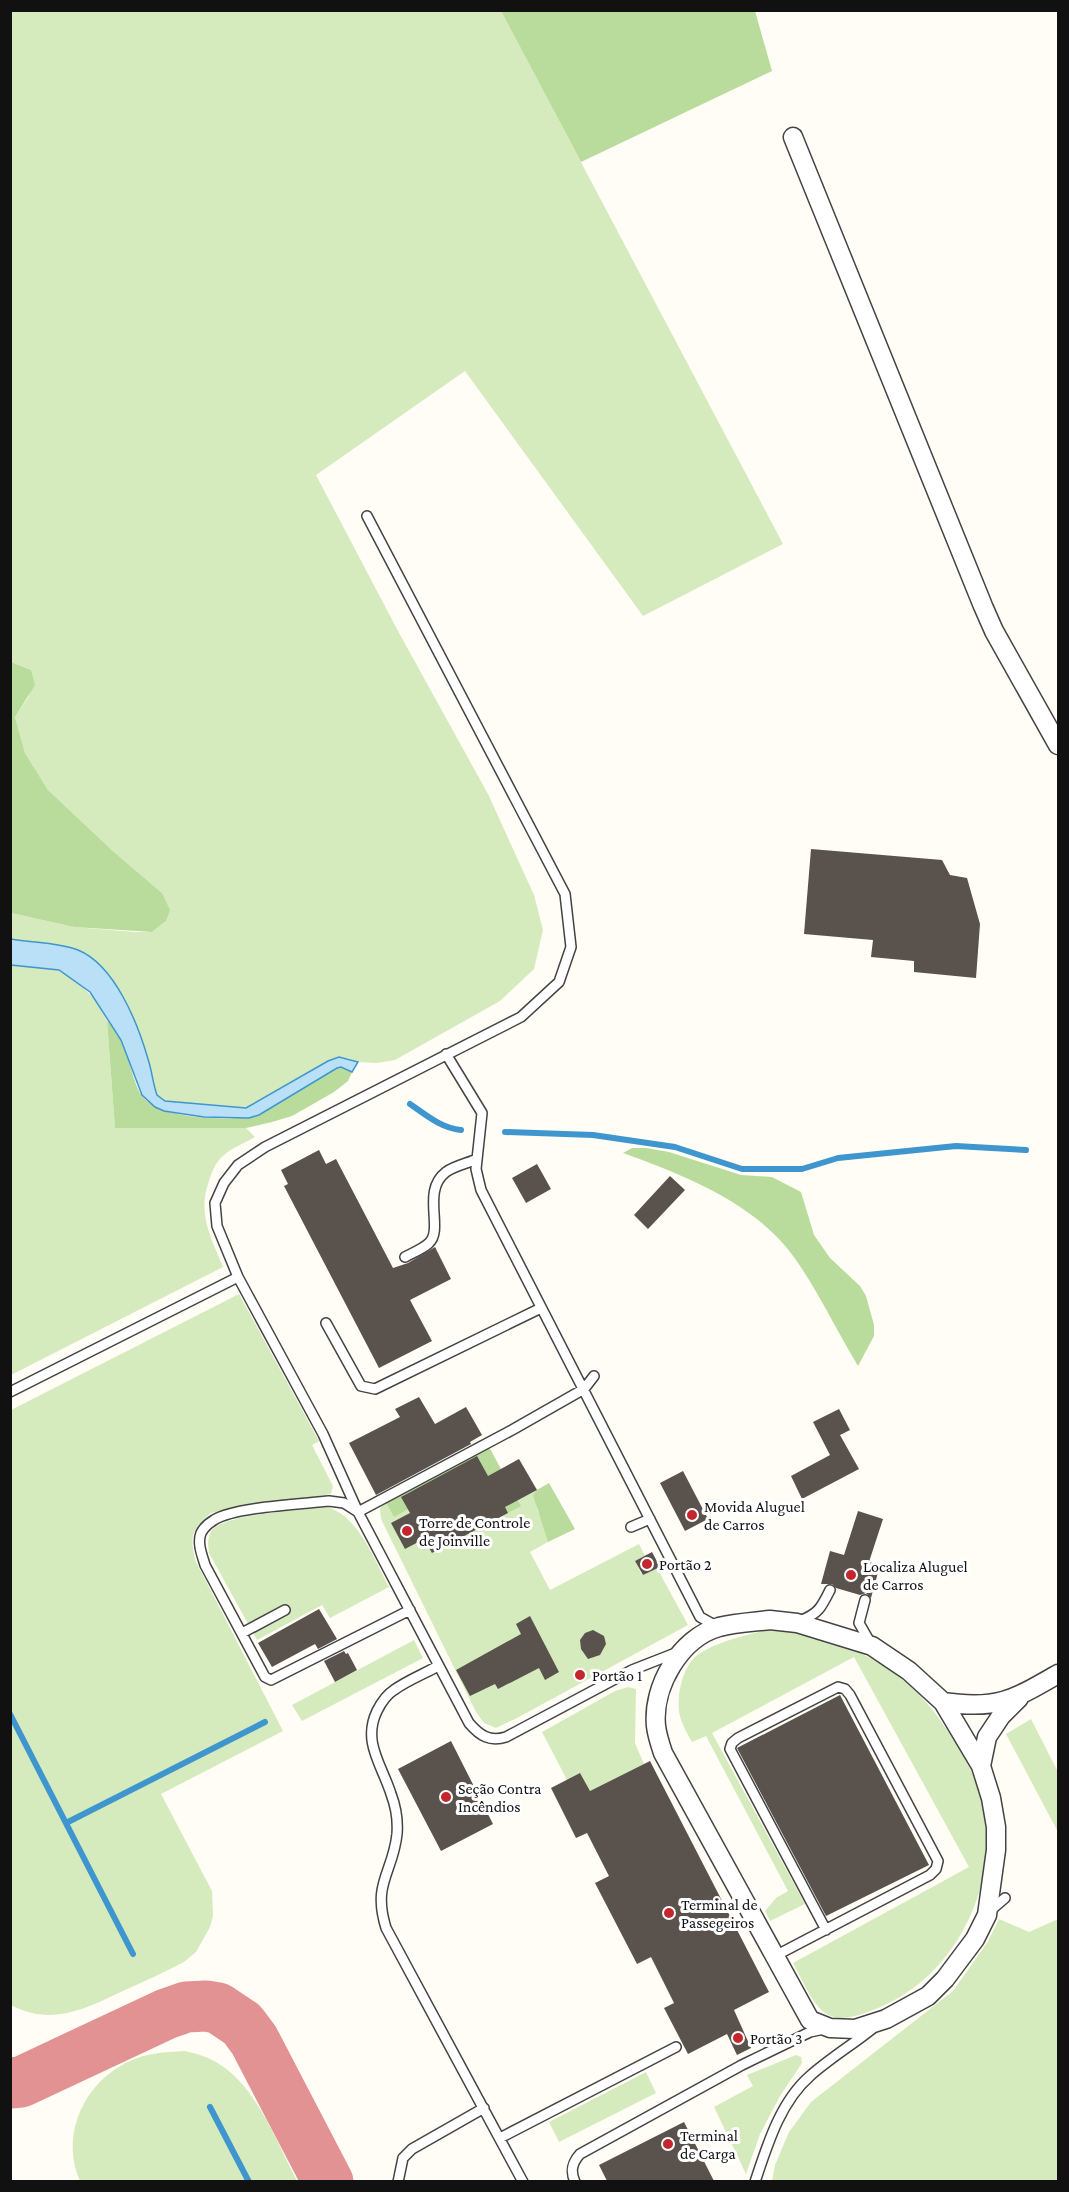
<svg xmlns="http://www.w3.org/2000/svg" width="1069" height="2192" font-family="'Crimson Pro',serif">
  <rect width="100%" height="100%" fill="#fffdf5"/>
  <path fill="#d5ebbd" d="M11 11H501L783 544 643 616 465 371 316 475 398 631 488 794 534 895 543 930 534 969 500 1001 395 1060 377 1063 358 1062 347 1058 328 1061 246 1108 183 1103 165 1101 157 1095C143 1052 126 968 78 950 57 943 33 943 11 939V913L74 927 135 932H152L166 921 162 893 114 852 48 790 25 753 15 717 29 696 31 670 11 662Z
    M11 965 59 970 81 985 97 1002 107 1021 115 1128H246L255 1137C243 1144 228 1149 219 1160 214 1166 211 1174 209 1181 197 1214 211 1237 223 1267L11 1375Z
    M239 1294 319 1441 312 1445 333 1486 331 1494 211 1513C191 1530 189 1537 196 1562L283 1731 161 1794 212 1891 213 1916 210 1927 196 1952 184 1962C165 1972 145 1981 125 1990 87 2008 52 2027 11 2005V1410Z
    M537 1490V1510L544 1523 548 1542 530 1552 550 1590 639 1544 645 1556 635 1561 642 1575 657 1568 688 1625 517 1718 496 1728 484 1723 476 1712 381 1519 380 1509 385 1500 408 1509 433 1553 520 1506 518 1500Z
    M327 1507C359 1516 374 1560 389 1587L330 1618 322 1605 257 1640 209 1553C208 1545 207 1538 212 1530 225 1514 304 1510 327 1507Z
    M766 1630C831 1632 895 1661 935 1713 956 1742 980 1778 985 1814 997 1896 949 1985 868 2012 854 2017 838 2022 825 2013 812 2004 801 1977 793 1963L969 1867 854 1657 712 1733 805 1904 770 1921 765 1911 776 1898 788 1891 706 1736 692 1742C687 1733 681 1723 679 1712 677 1694 682 1669 696 1656 715 1642 744 1636 766 1630Z
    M414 1640 423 1658 302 1721 292 1705Z
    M628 1687 636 1689 635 1743 644 1764 590 1791 567 1780 542 1732 615 1691Z
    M1031 1719 1058 1772V1832L1006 1734Z
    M999 1919 1029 1932 1058 1919V2181H772L775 2165 789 2132 811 2102 953 1991 987 1943Z
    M185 2051C197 2054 209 2057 219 2064 257 2087 277 2143 297 2181H80C60 2137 83 2084 126 2063 144 2053 165 2052 185 2051Z
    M796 2055 801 2057 802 2063 780 2096 760 2134 746 2174 714 2107 753 2086 747 2075Z
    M646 2072 656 2093 559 2142 549 2122Z"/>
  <path fill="#b9dc9c" d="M501 11H755L772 71 581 162Z
    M11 662 31 670 35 685 15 717 25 753 48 790 114 852 162 893 170 910 166 921 152 932 74 927 11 913Z
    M107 1021C128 1039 128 1069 140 1093 155 1120 232 1122 259 1115L337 1068 341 1067 352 1072 348 1081 334 1092 292 1116 272 1122 246 1128H115Z
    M632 1148H646L669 1152 741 1175 772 1177 801 1192 814 1235 830 1258 860 1286 866 1296 874 1325V1336L858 1366C837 1331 819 1293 796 1260 758 1204 684 1175 623 1153Z
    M488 1445 521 1506 508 1513 408 1509 394 1517 385 1500Z
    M549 1483 575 1529 548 1542 533 1495 537 1490Z"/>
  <path fill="#b9e0f7" stroke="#3f96cf" stroke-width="1.5" d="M11 939C33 943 57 942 78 950 115 965 138 1024 148 1059 152 1071 153 1084 157 1095L165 1101 246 1108 328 1061 339 1057 358 1062 352 1072 341 1067 337 1068 259 1115 249 1118 204 1117 164 1111 155 1107 142 1095 121 1040 90 992 59 970 11 965Z"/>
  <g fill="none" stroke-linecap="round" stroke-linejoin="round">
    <path stroke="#3f96cf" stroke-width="6" d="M410 1104C426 1115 441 1128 461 1130
      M505 1132 593 1135 675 1147 742 1169H802L838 1158 956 1146 1026 1150
      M10 1714 133 1954
      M66 1823 265 1722
      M210 2107 249 2182"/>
    <path stroke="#e29292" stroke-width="51" d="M10 2083 21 2082 166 2014 186 2007 206 2006 218 2008 242 2024 254 2040 328 2182"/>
  </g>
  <path fill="#5a524d" d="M811 849 942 860 950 875 967 878 980 924 976 978 914 972V961L871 957 873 940 804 934Z
    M319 1150 326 1164 336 1159 393 1268 408 1263 435 1247 451 1279 410 1300 432 1341 379 1368 284 1186 288 1184 281 1170Z
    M537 1164 551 1189 526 1203 512 1178Z
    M670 1176 685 1190 648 1229 634 1215Z
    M419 1397 435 1424 466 1407 482 1435 470 1442 471 1444 376 1495 349 1443 400 1417 395 1409Z
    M839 1409 850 1430 840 1435 859 1469 802 1499 791 1476 830 1455 813 1422Z
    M477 1456 488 1476 519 1459 537 1490 505 1507 508 1513 432 1553 424 1539 405 1549 391 1523 410 1513 401 1497Z
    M683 1471 708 1519 685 1531 660 1483Z
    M858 1511 883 1519 869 1562 880 1565 871 1598 866 1593 860 1595 836 1588 832 1584H821L830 1551 844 1555Z
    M652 1552 660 1567 643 1575 635 1561Z
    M319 1609 337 1639 318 1649 315 1644 272 1667 258 1643Z
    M530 1616 559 1672 545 1680 539 1668 498 1689 495 1684 470 1696 456 1670 521 1634 516 1624Z
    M593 1630 604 1636 606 1644 600 1655 588 1659 581 1649 580 1640 585 1633Z
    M344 1651 346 1654 348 1653 357 1670 335 1682 324 1661Z
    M840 1695 929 1865 826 1916 737 1748Z
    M451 1741 493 1824 441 1851 398 1769Z
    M650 1761 769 1992 734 2010 751 2048 737 2055 727 2034 688 2054 664 2008 674 2003 651 1957 637 1964 595 1883 609 1876 587 1833 576 1838 551 1788 580 1773 590 1791Z
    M684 2122 714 2181H607L599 2165Z"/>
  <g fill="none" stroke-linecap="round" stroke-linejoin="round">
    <defs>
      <path id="lane" d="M367 516 565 894 571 947 559 982 521 1017 265 1147 238 1165 224 1183 215 1203 217 1226 238 1277 323 1434 358 1512 469 1723C480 1736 490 1742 506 1737L632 1670 678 1652
        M446 1054 482 1113 476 1169 481 1190 700 1617 718 1627
        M405 1257C412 1253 423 1249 429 1243 444 1229 421 1191 446 1172 454 1166 468 1163 477 1159
        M326 1323 361 1386 375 1389 541 1308
        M10 1392 238 1277
        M358 1512 344 1503 329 1501C303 1504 234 1507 214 1520 209 1523 204 1527 201 1533 197 1543 202 1555 205 1565L265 1677 271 1680 410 1610
        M358 1512 512 1430 584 1389 594 1376
        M631 1527 650 1519
        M865 1600 859 1623 871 1644
        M800 1621C819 1613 821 1608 830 1590
        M242 1633 285 1610
        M438 1666C424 1674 408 1680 394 1690 386 1695 381 1703 377 1711 362 1742 382 1765 391 1794 396 1807 398 1821 397 1834 393 1873 372 1883 386 1928L523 2182
        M991 1910 1005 1898
        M775 1956 930 1875 936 1869 938 1861 850 1695 845 1689 838 1687 738 1738 732 1743 730 1749 826 1930
        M500 2138 676 2047
        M398 2182 403 2158 412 2149 484 2108
        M575 2182C570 2171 572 2163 580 2154L742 2065 810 2032 824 2029
        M755 2182C767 2146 780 2102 810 2076 829 2059 852 2045 872 2029"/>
      <path id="street" d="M793 137 983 606 994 631 1058 745
        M770 1620 797 1623 872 1646 909 1671 943 1702 981 1766 991 1798 996 1827V1850L987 1915 975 1939 945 1979 928 1996 886 2019 855 2029 830 2028 810 2020 663 1753C660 1744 657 1735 656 1726 652 1687 680 1638 719 1627 735 1623 753 1622 770 1620Z
        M943 1702C997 1710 1013 1700 1058 1674
        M981 1766 987 1737 1001 1716 1019 1698"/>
    </defs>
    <use href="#lane" stroke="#444" stroke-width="12"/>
    <use href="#street" stroke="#444" stroke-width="21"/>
    <use href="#lane" stroke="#fff" stroke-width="9"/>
    <use href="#street" stroke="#fff" stroke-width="18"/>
  </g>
  <g fill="#c4262e" stroke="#fff" stroke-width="2">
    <circle cx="692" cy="1515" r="6"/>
    <circle cx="407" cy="1531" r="6"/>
    <circle cx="647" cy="1564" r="6"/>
    <circle cx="851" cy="1575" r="6"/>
    <circle cx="580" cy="1675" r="6"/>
    <circle cx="446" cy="1797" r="6"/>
    <circle cx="669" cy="1913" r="6"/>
    <circle cx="738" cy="2038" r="6"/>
    <circle cx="668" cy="2144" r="6"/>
  </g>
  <g text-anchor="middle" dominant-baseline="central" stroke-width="6" stroke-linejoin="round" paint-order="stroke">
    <g font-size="16" fill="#111" stroke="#fff" text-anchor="start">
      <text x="704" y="1506">Movida Aluguel<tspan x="704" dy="18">de Carros</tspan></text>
      <text x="419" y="1522">Torre de Controle<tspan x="419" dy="18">de Joinville</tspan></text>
      <text x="659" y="1564">Portão 2</text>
      <text x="863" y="1566">Localiza Aluguel<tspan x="863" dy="18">de Carros</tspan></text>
      <text x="592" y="1675">Portão 1</text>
      <text x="458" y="1788">Seção Contra<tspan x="458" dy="18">Incêndios</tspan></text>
      <text x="681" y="1904">Terminal de<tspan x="681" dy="18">Passegeiros</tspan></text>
      <text x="750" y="2038">Portão 3</text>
      <text x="680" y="2135">Terminal<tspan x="680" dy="18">de Carga</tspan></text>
    </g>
  </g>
  <rect width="1069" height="2192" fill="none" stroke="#111111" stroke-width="24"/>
</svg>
